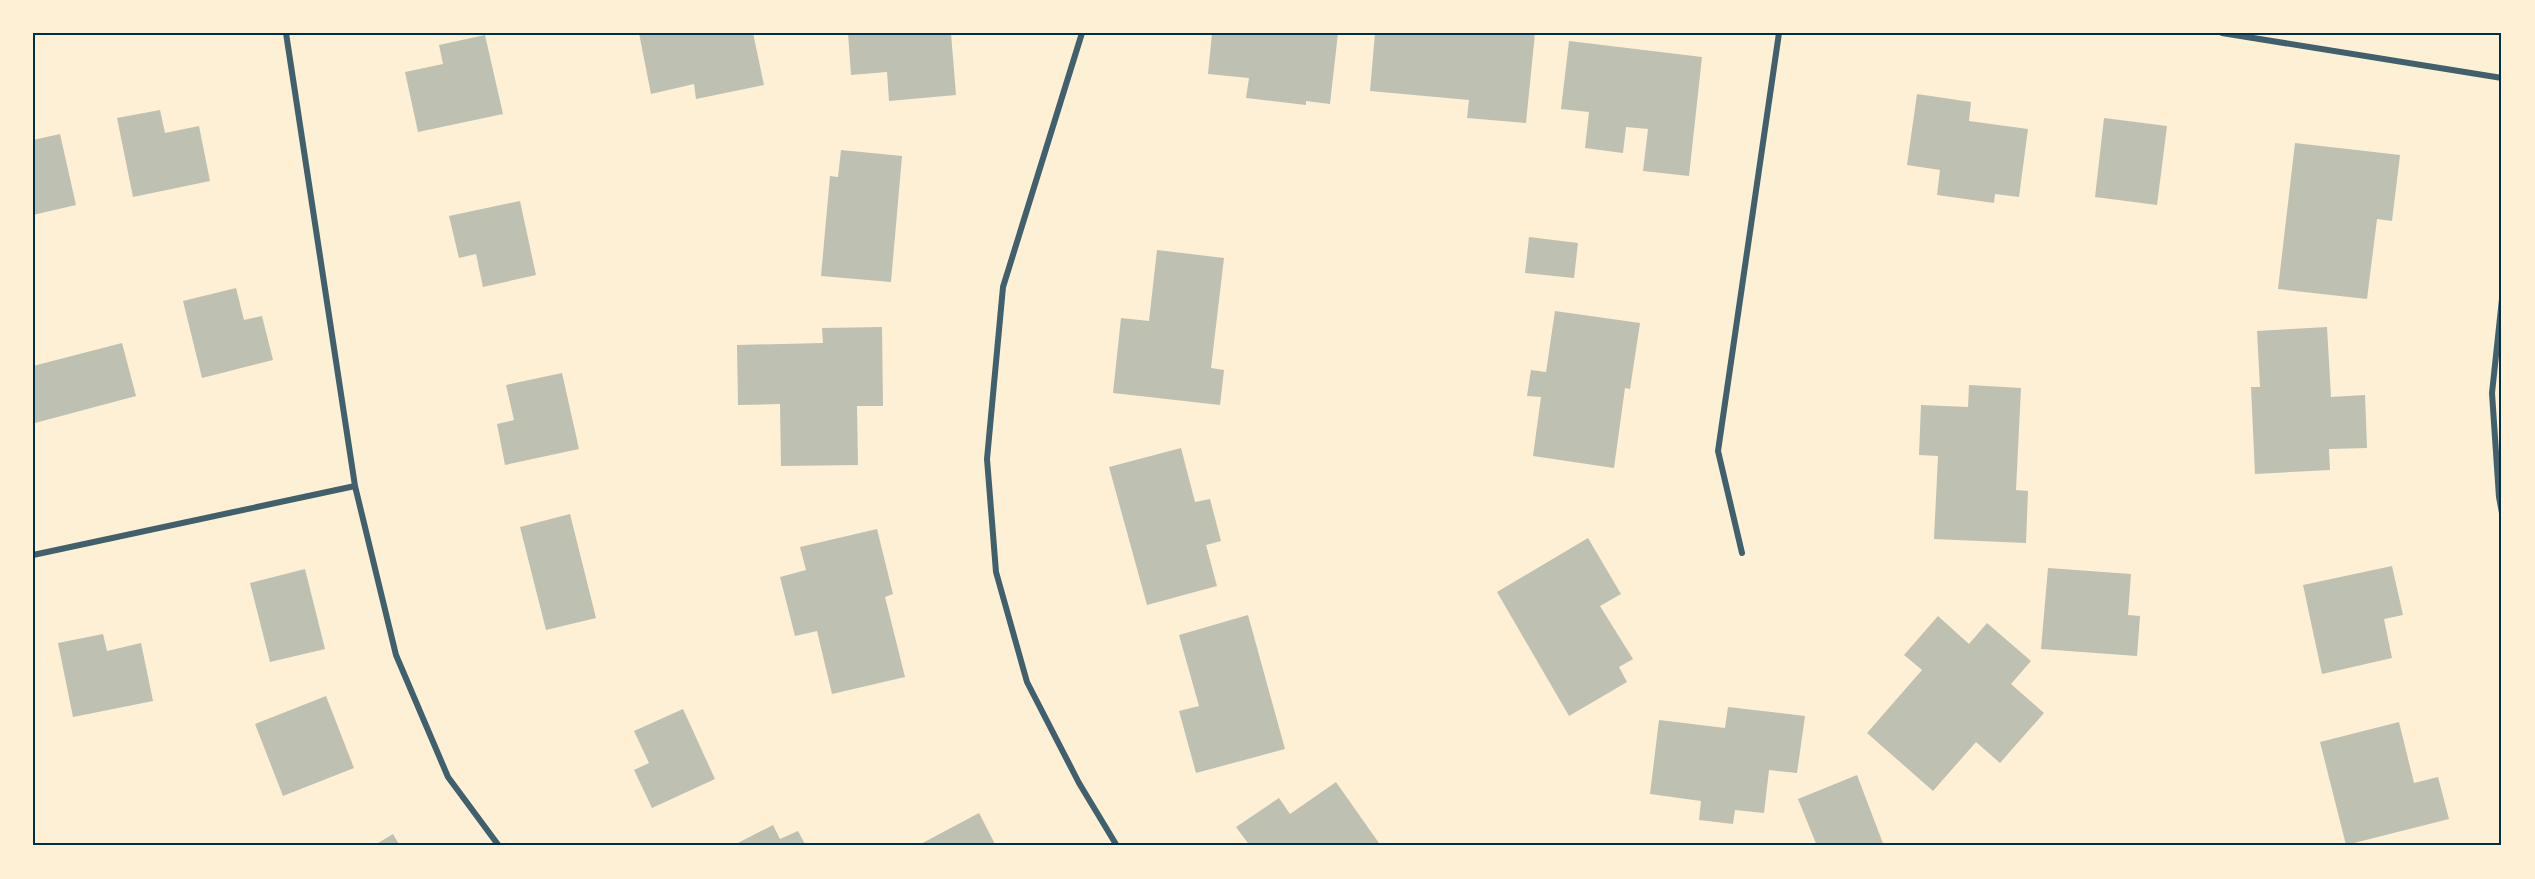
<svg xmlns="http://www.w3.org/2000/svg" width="2535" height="879" font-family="'Exo 2',sans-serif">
  <rect width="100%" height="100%" fill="#fdf0d5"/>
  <path fill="#bec0b2" d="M639 33H753L764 85 696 99 694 84 651 94Z
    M848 33H951L956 95 889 101 887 72 851 75Z
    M1212 33H1338L1330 104 1306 101V105L1246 98 1249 78 1208 74Z
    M1375 33H1535L1526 123 1467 118 1469 100 1370 91Z
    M485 35 503 114 418 132 405 72 443 64 439 45Z
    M1569 41 1702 57 1689 176 1643 171 1648 129 1626 127 1623 153 1585 148 1589 112 1561 109Z
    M1917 94 1971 102 1969 121 2028 129 2019 197 1995 194 1994 203 1937 195 1940 170 1907 165Z
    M160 110 165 133 199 126 210 181 133 197 117 118Z
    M2104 118 2167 126 2157 205 2095 197Z
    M60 134 76 205 33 215V140Z
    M2295 143 2400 155 2392 221 2377 219 2367 299 2278 289Z
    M841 150 902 156 891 282 821 276 830 176 838 177Z
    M520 201 536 275 483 287 476 254 459 258 449 216Z
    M1529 237 1578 243 1574 278 1525 273Z
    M1157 250 1224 258 1211 368 1224 370 1220 405 1113 393 1121 318 1149 321Z
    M236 288 244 320 262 316 273 360 202 378 183 301Z
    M1555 311 1640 323 1630 389 1625 388 1614 468 1533 456 1541 397 1527 396 1531 370 1546 372Z
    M882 327 883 406H857L858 465 781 466 780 404 738 405 737 345 823 343 822 328Z
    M2327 327 2331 397 2365 395 2367 448 2329 449 2330 470 2255 474 2251 387H2260L2257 331Z
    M122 343 136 396 35 423 33 414V366Z
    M562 373 579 449 505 465 497 424 514 420 506 385Z
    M1969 385 2021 388 2016 490 2028 491 2026 543 1934 539 1938 456 1919 455 1921 405 1968 407Z
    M1181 448 1195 502 1210 499 1221 541 1206 545 1217 586 1147 605 1109 467Z
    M570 514 596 618 546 630 520 527Z
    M877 529 893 594 885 597 905 677 832 694 817 631 795 636 780 577 806 570 800 547Z
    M1588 538 1621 594 1600 606 1633 659 1619 667 1627 682 1569 716 1497 592Z
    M2392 566 2403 615 2384 619 2392 658 2322 674 2303 585Z
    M2048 568 2131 574 2128 615 2140 616 2137 656 2041 649Z
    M305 569 325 649 270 662 250 583Z
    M1248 615 1285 749 1196 773 1179 711 1199 706 1179 635Z
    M1938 616 1969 644 1987 623 2031 661 2011 684 2044 713 2000 763 1976 742 1933 791 1867 733 1922 670 1904 655Z
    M103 634 107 651 141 643 153 701 73 717 58 643Z
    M326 696 354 768 283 796 255 724Z
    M1728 707 1805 716 1797 773 1769 770 1764 813 1735 810 1733 824 1699 820 1701 801 1650 794 1659 720 1725 728Z
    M683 709 715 779 652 808 634 770 649 763 634 731Z
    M2399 722 2414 783 2438 777 2449 819 2346 845 2320 742Z
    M1857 775 1884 846H1817L1798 799Z
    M1336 782 1381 846H1250L1236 827 1279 798 1290 814Z
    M979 813 996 846H917Z
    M773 825 780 839 798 831 806 846H732Z
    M393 834 400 846H373Z"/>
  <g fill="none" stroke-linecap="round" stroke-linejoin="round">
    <path stroke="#3f606c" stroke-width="6" d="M286 33 355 486 396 655 448 777 499 846
      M1082 33 1003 287 987 459 996 572 1027 682 1079 783 1117 846
      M2222 33 2502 78
      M2502 299 2492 393 2499 497 2502 513
      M1742 553 1718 451 1779 33
      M33 555 355 486"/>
  </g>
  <rect width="2535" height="879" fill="none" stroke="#fdf0d5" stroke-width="69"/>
  <rect x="34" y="34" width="2466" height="810" fill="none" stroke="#003049" stroke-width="2"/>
</svg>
